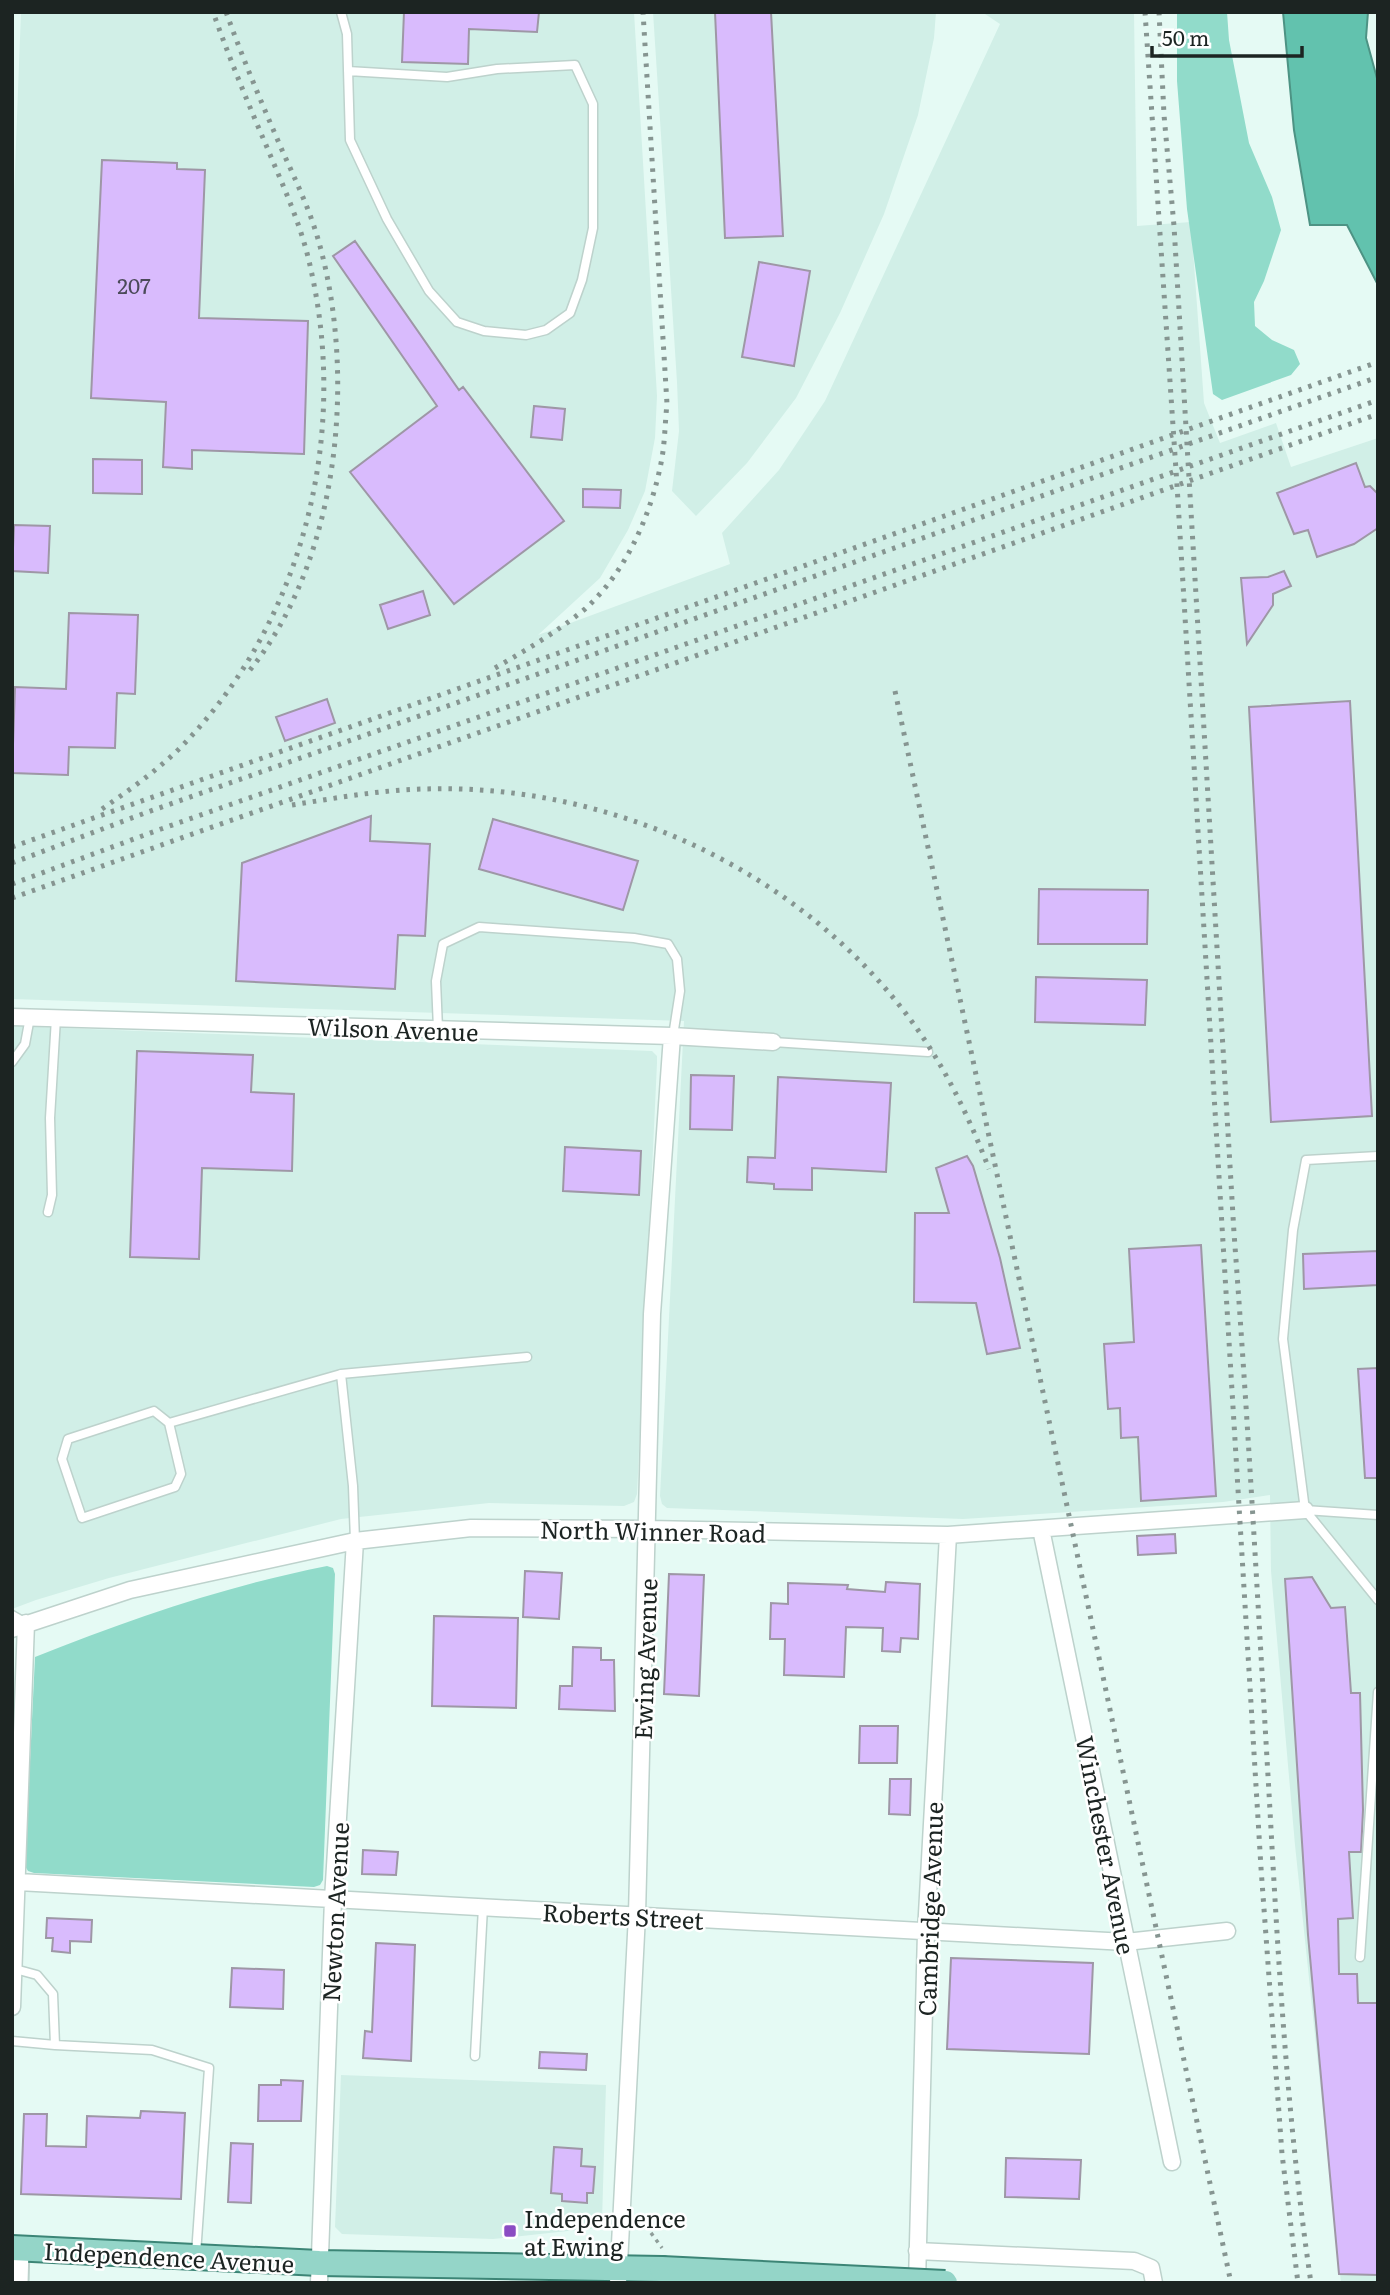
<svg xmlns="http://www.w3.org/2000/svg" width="1390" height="2295" font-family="Literata,serif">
  <rect width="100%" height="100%" fill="#e5faf4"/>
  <path fill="#d1efe7" d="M21 12H634L657 396 655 438 645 491 628 530 600 578 538 635 730 564 722 533 779 470 825 401 1000 24 982 12H1134L1137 226 1191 222 1204 403 1220 443 1276 423 1291 467 1378 438V2283H1341L1295 1845 1271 1571 1270 1495 1223 1502 963 1519 667 1508 662 1504 660 1496 684 1021 12 999V248Z
    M653 12H936L934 38 918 115 884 214 840 313 796 398 747 463 696 516 672 491 679 431 677 382Z
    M12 1026 652 1051 657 1056V1063L637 1494 634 1502 624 1506 489 1503 341 1519 109 1578 36 1600 12 1609Z
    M341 2075 606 2085 602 2221 595 2228 493 2239 342 2234 335 2227Z"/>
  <path fill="#91dbca" d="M1177 12H1227L1229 40 1249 143 1272 197 1281 230 1264 281 1254 302 1255 326 1272 340 1294 350 1300 364 1291 375 1222 400 1213 394 1187 209 1177 81Z
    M327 1566 333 1568 335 1574 323 1880 320 1885 314 1887 34 1873 28 1871 25 1866 35 1657C131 1619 226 1586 327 1566Z"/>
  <path fill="#62c2ae" stroke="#4d9384" stroke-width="2" d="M1283 12H1368L1366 38 1378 82V285L1347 225H1310L1294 130Z"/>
  <path fill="#d9bbfd" stroke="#9e97a6" stroke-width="2" d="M404 12H539L537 32 469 29 468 64 402 62Z
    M715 12H771L783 236 725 238Z
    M102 160 177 163V169L205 170 199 318 308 321 304 454 192 450V469L163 467 166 402 91 398Z
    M355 241 459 390 463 387 564 521 454 604 350 472 437 406 333 256Z
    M759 262 810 271 794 366 742 357Z
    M534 406 565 409 562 440 531 437Z
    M93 459 142 460V494L93 493Z
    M1356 463 1365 487 1370 486 1378 494V528L1354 544 1317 557 1308 530 1294 534 1277 493Z
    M583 489 621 490 620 508 583 507Z
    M14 525 50 526 48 573 12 571Z
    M1284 571 1291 586 1273 594V605L1247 644 1241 578 1268 577Z
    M423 591 430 615 388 629 380 605Z
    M69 613 138 615 135 694 117 693 115 748 69 747 68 775 12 773 15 687 66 689Z
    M327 699 335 723 285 741 276 717Z
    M1350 701 1372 1116 1271 1122 1249 707Z
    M371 816 370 841 430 844 425 936 398 935 395 989 236 981 242 863Z
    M493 819 638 861 623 910 479 869Z
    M1039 889 1148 890 1147 944H1038Z
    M1036 977 1147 980 1145 1025 1035 1022Z
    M137 1051 253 1055 251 1092 294 1094 292 1171 202 1168 199 1259 130 1257Z
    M691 1075 734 1076 732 1130 690 1129Z
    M778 1077 891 1083 886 1172 812 1168V1190L774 1189V1184L747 1182 748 1157 775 1158Z
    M565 1147 641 1151 639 1195 563 1191Z
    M967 1156 973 1166 1000 1258 1020 1348 987 1354 976 1303 914 1302 915 1213H949L936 1168Z
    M1201 1245 1216 1496 1141 1501 1138 1437 1121 1438 1120 1408 1108 1409 1104 1344 1134 1342 1129 1249Z
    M1378 1251V1285L1304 1289 1303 1254Z
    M1378 1368V1478H1365L1358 1369Z
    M1175 1534 1176 1553 1138 1555 1137 1536Z
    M525 1571 562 1573 559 1619 523 1617Z
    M669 1574 704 1575 699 1696 664 1694Z
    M1312 1577 1331 1608 1345 1607 1351 1693H1360L1363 1810 1361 1852H1349L1353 1918 1338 1919 1339 1974H1357L1358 2003H1378V2275L1339 2274 1308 1935 1285 1579Z
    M886 1582 920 1584 918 1639 901 1638 900 1652 882 1651 883 1628 846 1627 844 1677 784 1675 785 1639H770L771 1603 788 1604V1583L848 1585 847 1589 885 1592Z
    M434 1616 518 1618 516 1708 432 1706Z
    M573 1647 601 1648V1660H614L615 1711 559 1709 560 1686H572Z
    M860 1726H898L897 1763H859Z
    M890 1779H911L910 1815 889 1814Z
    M363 1850 398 1852 396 1875 362 1874Z
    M47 1918 92 1920 91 1942 70 1941V1953L52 1951 53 1938H46Z
    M376 1943 415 1945 411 2061 363 2058 365 2031 372 2032Z
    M951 1958 1093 1963 1089 2054 947 2049Z
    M232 1968 284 1970 283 2009 230 2007Z
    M540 2052 587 2054 586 2070 539 2068Z
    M281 2080 303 2081 301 2121H258L259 2085H281Z
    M141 2111 185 2113 181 2199 21 2194 24 2114H47L46 2146 86 2147 87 2116 140 2118Z
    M231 2143 253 2144 251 2203 228 2202Z
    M554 2147 582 2149 581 2166 595 2167 593 2193H587V2203L562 2201V2194L551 2193Z
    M1006 2158 1081 2160 1079 2199 1005 2197Z"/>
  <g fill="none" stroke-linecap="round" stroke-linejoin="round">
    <defs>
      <path id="service" d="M341 12 347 34 350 140 387 219 429 291 457 322 484 331 526 335 546 330 570 313 582 280 593 228V104L575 65 497 69 447 77 348 71
        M438 1029 436 981 443 944 479 927 634 938 668 944 677 959 680 991 673 1036
        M773 1042 928 1052
        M12 1062 25 1044 30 1017
        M1378 1156 1306 1160 1293 1230 1283 1339 1305 1510 1378 1600
        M48 1212 52 1195 50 1118 56 1018
        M169 1423 181 1474 175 1487 82 1518 62 1459 68 1439 154 1411 169 1423 341 1374
        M1305 1510 1378 1515
        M355 1541 353 1486 341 1374 527 1357
        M12 1615 26 1623
        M1360 1957 1378 1692
        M12 2041 55 2045 53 1994 37 1975 15 1969
        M55 2045 152 2050 209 2068 196 2254
        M475 2056 483 1907"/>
      <path id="minor" d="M12 1017 672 1036 773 1042
        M1041 1529 1172 2162
        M12 1629 130 1590 355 1541 471 1528 648 1529 948 1535 1305 1510
        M18 1882 1126 1942 1227 1931
        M12 2007 26 1623
        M917 2251 1134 2261 1151 2268 1154 2283
        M319 2283 333 1899 355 1541
        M618 2283 637 1915 652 1314 672 1036
        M917 2283 926 1932 948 1535"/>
      <path id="tertiary" d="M18 2283 19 2249"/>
      <path id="primary" d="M12 2248 319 2263 662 2269"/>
    </defs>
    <use href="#service" stroke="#bdd2cc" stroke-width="11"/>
    <use href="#minor" stroke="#bdd2cc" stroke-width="19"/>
    <use href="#tertiary" stroke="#bdd2cc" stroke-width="23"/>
    <use href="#primary" stroke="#3c8576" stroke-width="28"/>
    <path stroke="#8f9e9a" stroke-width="3.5" stroke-dasharray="3.5 5" stroke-linecap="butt" d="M646 2226 662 2248"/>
    <use href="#service" stroke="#fff" stroke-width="8"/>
    <use href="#minor" stroke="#fff" stroke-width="16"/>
    <use href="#tertiary" stroke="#fff" stroke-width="19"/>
    <use href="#primary" stroke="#94d5c8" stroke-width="24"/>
    <path stroke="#869591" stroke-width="5" stroke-dasharray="3.5 7" stroke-linecap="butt" d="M226 12C243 59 262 104 282 150 295 179 309 208 318 239 357 374 340 558 250 670
      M1145 12 1177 485 1261 1868 1282 2154 1298 2283
      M1159 12 1164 115 1174 226 1234 1233C1248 1419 1258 1606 1269 1793 1278 1956 1287 2121 1311 2283
      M495 668C526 650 557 632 585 609 627 571 652 513 662 458 665 440 665 422 667 404L643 12
      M895 691 1231 2283
      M292 805C336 798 380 790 424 789 608 783 795 868 907 1015 942 1061 968 1114 989 1169
      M102 809C128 791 155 772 178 750 302 626 349 439 311 270 302 226 283 186 266 145 247 101 229 57 213 12
      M12 847 1378 362
      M12 863 145 813 1378 377
      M12 884 161 829 1378 400
      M12 898 1378 414"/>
    <defs>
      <path id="primary-bridge" d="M662 2269 945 2283"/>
    </defs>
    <use href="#primary-bridge" stroke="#3c8576" stroke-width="28" stroke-linecap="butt"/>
    <use href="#primary-bridge" stroke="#94d5c8" stroke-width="24"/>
  </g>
  <rect fill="#8b4dc3" stroke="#fff" stroke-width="2.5" x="503" y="2224" width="14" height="14" rx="3.5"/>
  <g text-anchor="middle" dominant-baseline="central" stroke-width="5" stroke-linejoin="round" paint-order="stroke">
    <g font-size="21" fill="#4b4a59">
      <text x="134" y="284">207</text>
    </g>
    <g font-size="24" fill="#1c2422" stroke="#fff">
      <text transform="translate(393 1028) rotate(2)">Wilson Avenue</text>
      <text transform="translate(653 1530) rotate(1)">North Winner Road</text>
      <text transform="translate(644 1659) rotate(-88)">Ewing Avenue</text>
      <text transform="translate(1107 1845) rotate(79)">Winchester Avenue</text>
      <text transform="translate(929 1909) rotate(-88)">Cambridge Avenue</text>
      <text transform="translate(334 1912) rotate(-87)">Newton Avenue</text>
      <text transform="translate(623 1915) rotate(3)">Roberts Street</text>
      <text transform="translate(169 2256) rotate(3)">Independence Avenue</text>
    </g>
    <g font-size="24" fill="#1c2422" stroke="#fff" text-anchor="start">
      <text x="524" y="2217">Independence<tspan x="524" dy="28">at Ewing</tspan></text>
    </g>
  </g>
  <rect width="1390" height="2295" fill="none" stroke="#1c2422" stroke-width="28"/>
  <path d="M1152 46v10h150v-10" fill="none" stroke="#1c2422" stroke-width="3.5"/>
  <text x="1162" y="46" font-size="21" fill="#1c2422" stroke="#ffffff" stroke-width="5" paint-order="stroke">50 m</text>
</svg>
